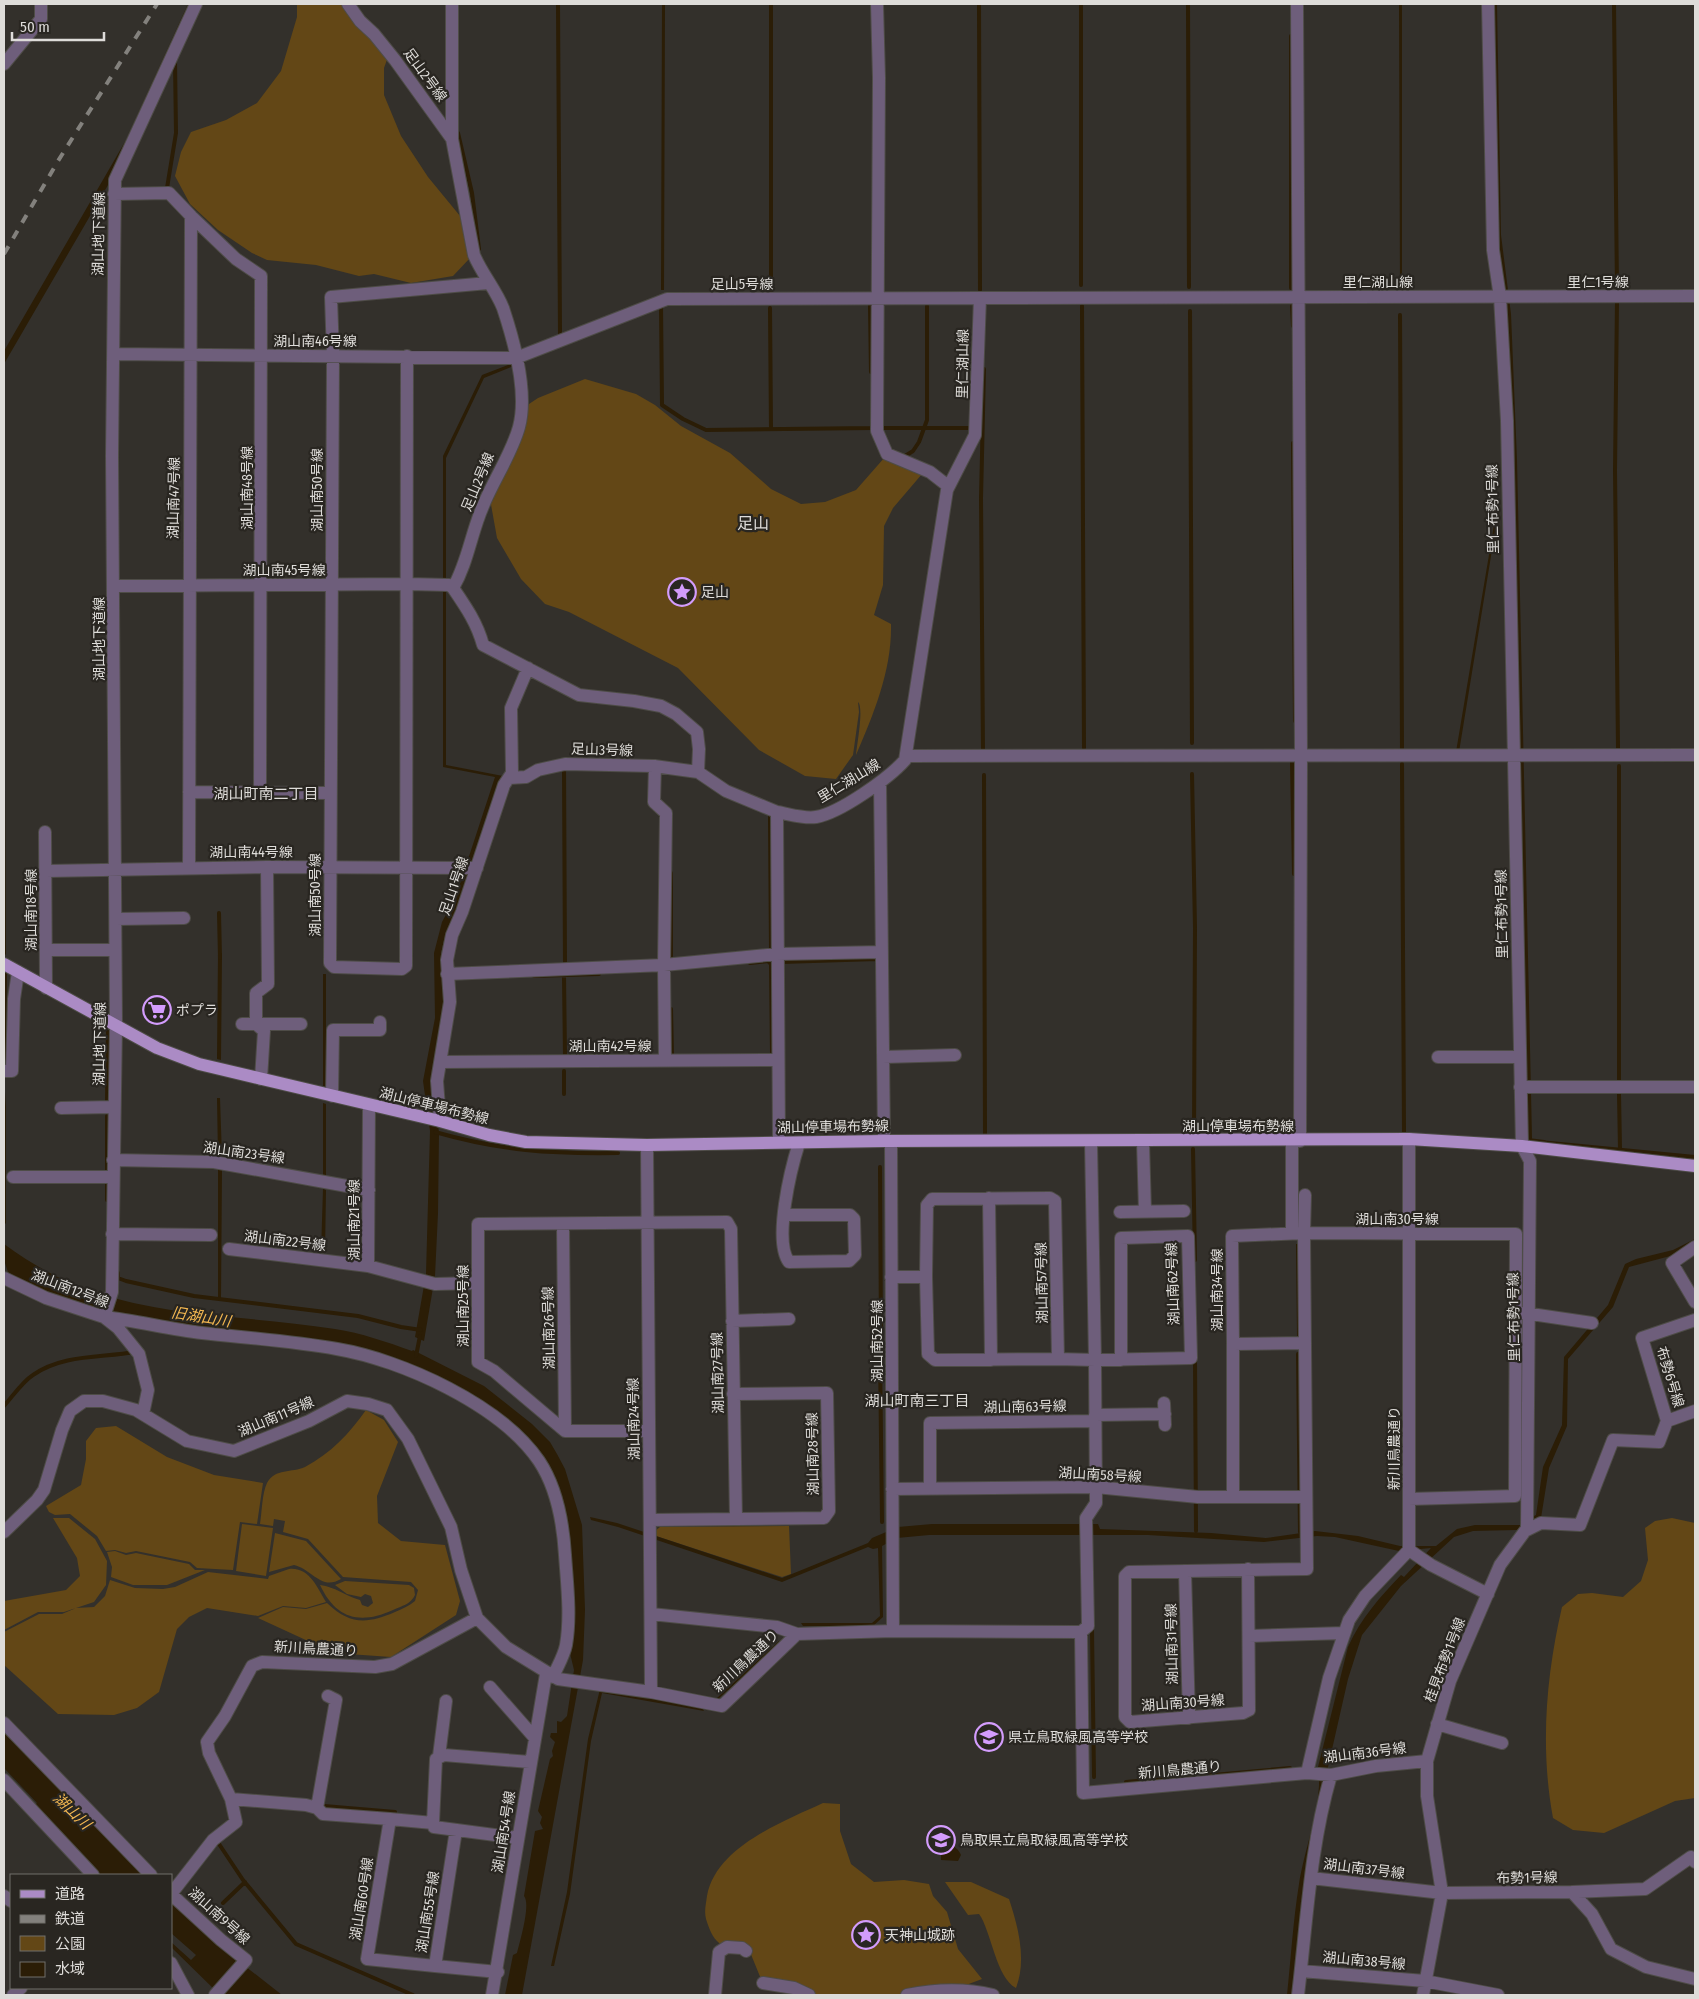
<svg xmlns="http://www.w3.org/2000/svg" width="1699" height="1999" font-family="'Fira Sans Condensed','Noto Sans JP',sans-serif">
  <rect width="100%" height="100%" fill="#33302b"/>
  <path fill="#634716" d="M297 4H346L389 54 384 68V95L401 136 428 177 465 222 470 258 453 276 411 283 374 274 359 276 316 265 267 260 252 253 218 230 190 204 175 176 181 152 191 132 226 120 257 103 281 71 297 17Z
    M585 379 636 394 655 405 681 426 730 453 771 489 801 504 825 502 856 490 885 457 922 474 893 508 884 526 883 585 874 615 891 624C892 670 874 713 856 755 857 744 864 707 858 702L859 712 853 755 836 779 805 776 759 750 678 668 569 612 545 604 521 579 497 538 490 499 529 404 538 398Z
    M366 1410 384 1420 398 1442 377 1496 378 1523 401 1541 445 1545 460 1601 456 1615 391 1657 334 1653 258 1618 283 1607 306 1609 327 1603C350 1625 367 1624 395 1612 402 1609 409 1606 415 1601L418 1590 411 1582 343 1577 308 1539 283 1532 285 1521 274 1519 273 1526 260 1524C262 1512 262 1493 267 1483 275 1468 292 1473 305 1467 331 1453 349 1434 366 1410Z
    M116 1426 167 1457 214 1475 263 1483 257 1524 240 1522 233 1570 197 1568 190 1562 136 1551 126 1553 115 1550 106 1551 97 1536 70 1514 55 1515 49 1512 46 1506 81 1485 86 1459V1441L96 1428Z
    M53 1518H69L95 1539 107 1561 106 1585 94 1602 64 1612H38L4 1630V1601L66 1590 80 1576 77 1558Z
    M1672 1518 1695 1523V1798L1675 1801 1604 1833 1573 1830 1553 1818C1540 1748 1546 1676 1562 1607L1578 1594 1592 1593 1623 1597 1641 1581 1648 1560 1645 1528 1655 1521Z
    M242 1524 273 1528 266 1576 236 1571Z
    M789 1526 791 1574 782 1577 656 1536 655 1531 660 1527Z
    M275 1533 306 1541 341 1579C321 1591 312 1569 294 1565L269 1572Z
    M115 1551 126 1555 136 1553 189 1564 195 1570H205L167 1585H133L111 1577 112 1567 107 1552Z
    M289 1569C310 1567 317 1588 326 1602L306 1608 283 1606 258 1616 207 1608 189 1617 177 1629 159 1692 137 1708 114 1715 58 1714 4 1665V1632L39 1614H62L76 1608 94 1607 105 1596 110 1580 135 1588 163 1589 175 1587 208 1572 268 1579 269 1576Z
    M345 1581 409 1585 414 1588 415 1595C411 1604 402 1606 393 1610 360 1625 336 1619 320 1585 336 1587 345 1596 360 1600L362 1605 368 1607 373 1603 371 1596 365 1594 361 1597 347 1594 335 1585Z
    M823 1803 840 1804V1831L851 1864 874 1882 904 1880 929 1884 933 1896 947 1912 958 1949 982 1979 966 1985 930 1988 896 1995H817L797 1986 761 1979 750 1952C722 1946 715 1948 706 1919 704 1911 706 1904 707 1896 716 1847 782 1822 823 1803Z
    M945 1882H971L1009 1899C1018 1926 1027 1960 1016 1988 996 1978 991 1930 979 1914L968 1915Z"/>
  <path fill="#2b1d06" d="M188 4H193L108 185 4 364V351L126 140Z
    M662 4H665L664 290H661Z
    M1399 4H1402V293H1400Z
    M1493 4H1497L1501 235 1511 314 1517 460 1532 1138 1527 1159 1528 1519 1536 1515 1543 1467 1562 1425 1564 1357 1608 1305 1625 1264 1636 1259 1673 1250 1695 1239V1243L1674 1255 1629 1267 1613 1307 1568 1359 1567 1426 1549 1468 1541 1518 1517 1530 1473 1531 1454 1537 1401 1586 1362 1635 1348 1679 1328 1767 1295 1995H1287C1291 1958 1293 1921 1299 1884 1304 1850 1324 1800 1318 1767L1348 1647C1361 1618 1380 1597 1401 1575L1404 1577 1431 1548 1399 1551 1335 1537 1317 1536 1264 1542 1148 1535H929L897 1538 882 1546 883 1617 873 1626H803L801 1623H872L880 1616 878 1548 873 1549 868 1547 782 1582 618 1527 591 1520 590 1517 617 1523 782 1578 868 1543 872 1538 898 1527 932 1524H1098L1100 1529 1211 1533 1266 1538 1315 1531 1358 1536 1400 1546H1436L1457 1529 1475 1525H1520L1523 1416V1157L1500 262 1497 231Z
    M662 306 484 378 446 458V765L503 776 462 901 445 936 441 953 444 997 433 1096 439 1132 438 1213 435 1276 424 1341 415 1337 426 1274 430 1131 423 1081 435 1018 434 953 442 922 456 896 495 777 443 767V456L482 375Z
    M1497 507H1499L1459 752H1456Z
    M4 790H5L6 955 4 953Z
    M218 953H222L221 1060 217 1059Z
    M4 972 7 973 6 1059 4 1062Z
    M323 974H326V1087L323 1086Z
    M4 1076 6 1108V1224L4 1222Z
    M217 1098H220L222 1157 218 1156Z
    M323 1103 326 1104V1177L323 1176Z
    M1540 1140 1695 1155V1159L1539 1143Z
    M218 1168H222L221 1300 218 1299Z
    M323 1189 326 1190 325 1253 321 1252Z
    M4 1244C31 1264 61 1281 94 1292 171 1318 255 1316 335 1329 361 1333 387 1342 412 1351L413 1350 484 1386 532 1424 550 1442 557 1454 565 1469 582 1525 585 1610 583 1660 522 1995H505L513 1955 517 1953C520 1941 531 1904 524 1896L535 1831 543 1829 540 1823 542 1817 538 1811 550 1759 553 1756 552 1751 555 1742 550 1737 551 1733H557V1721L561 1722 567 1716 574 1670 569 1649 563 1514 527 1441 401 1364 164 1323 72 1303 24 1283 8 1272 4 1260Z
    M1296 1244H1299L1300 1336H1297Z
    M779 1641 781 1643 718 1699 717 1698Z
    M600 1689 702 1707 704 1711 602 1693 591 1741 570 1894 554 1966H551L567 1892 588 1739Z
    M4 1729 146 1875H100L91 1866 34 1806 37 1803 4 1768Z
    M930 1840C941 1841 957 1844 961 1855L958 1861 941 1860V1852L929 1844Z
    M171 1900 236 1959 282 1995H220L171 1947V1942L191 1960 196 1955 171 1933Z"/>
  <g fill="none" stroke-linecap="round" stroke-linejoin="round">
    <path stroke="#2b1d06" stroke-width="4" d="M558 4 560 334
      M979 4 980 290
      M1081 4V285
      M1188 4 1189 287
      M1614 4 1617 291
      M1291 36V288
      M458 133 472 193 479 249
      M167 188 176 133 175 61
      M771 293V4
      M1617 301 1615 470 1618 748
      M661 305 662 405 683 419 706 430 872 428V424
      M870 306 871 372
      M1082 306 1084 748
      M1292 306 1293 326
      M770 308 771 429
      M1190 311 1192 743
      M1400 315 1402 751
      M881 428H972
      M1293 443 1295 721
      M905 456 913 451 919 442 927 420V306
      M983 751 981 498 984 369
      M1292 762 1294 874
      M1402 764 1404 1132
      M564 766 565 967
      M1619 766V1081
      M1192 774 1195 928 1194 1134
      M984 775 985 1135
      M770 817 771 948
      M219 913 220 958
      M671 956V873
      M781 962 877 959V962
      M750 963 768 961 771 964 772 1052
      M534 976 599 974
      M564 976 565 1056
      M671 1009 672 1055
      M564 1071V1094
      M1619 1094 1620 1149
      M107 1103 108 1032
      M107 1116V1171
      M435 1132C502 1151 549 1154 618 1153
      M1528 1140 1544 1142
      M1193 1149 1195 1260
      M880 1167 881 1340
      M107 1200V1182
      M118 1273V1278L126 1281 194 1296 358 1316 401 1327 421 1330
      M880 1354 882 1522
      M1298 1354 1300 1532
      M416 1356 420 1336
      M1195 1359 1196 1531
      M4 1406C13 1396 22 1382 33 1375 63 1354 101 1358 135 1352
      M1092 1630 1094 1777
      M1202 1776 1290 1768
      M1126 1782 1194 1776
      M324 1806 395 1812
      M217 1841 243 1880 296 1944 413 1995
      M223 1903 245 1882"/>
    <defs>
      <path id="minor" d="M196 4 115 180 112 456 116 1025 112 1292 104 1317C137 1321 169 1329 202 1333 247 1338 292 1341 337 1349 402 1360 501 1405 539 1461 557 1488 563 1522 565 1555 567 1584 571 1616 566 1645 564 1656 557 1667 553 1677
        M348 4 360 21 374 34 395 60 452 139 474 255C482 274 496 290 503 308 514 341 528 393 519 427 512 453 493 481 483 506 471 533 468 562 453 588 466 607 477 623 483 645L579 695 634 701 661 706 676 714 697 732 699 749 698 772
        M877 4 879 78 877 431 887 454 930 472 948 486
        M1297 4 1301 756 1300 1141
        M1488 4 1493 250 1500 297 1507 421 1522 1146 1530 1161 1527 1529
        M4 64 41 19V4
        M452 139V4
        M114 194 169 193 191 216 189 868
        M191 216 236 259 261 276 260 792
        M114 354 516 358 667 299 980 298
        M407 356 406 966 402 969 334 967 330 963 333 356 331 297 488 283
        M114 586 408 584 449 585 453 588
        M906 756 1695 755
        M655 766 654 802 666 813 664 965 665 1061
        M698 772 726 791 777 812
        M509 778 526 777 538 770 565 764 654 766 698 772
        M880 782 884 1141
        M189 792 330 793
        M45 832 46 988
        M46 871 267 867 477 868
        M116 919 184 918
        M46 950H115
        M447 974 664 965 778 954 882 952
        M242 1024H301
        M883 1057 955 1055
        M1438 1057H1520
        M441 1062 778 1060
        M4 1071H12L14 999 18 972
        M261 1079 264 1031 256 1024V993L268 984 267 867
        M1520 1087H1695
        M332 1096 333 1030H380V1022
        M369 1105 368 1266 435 1284 477 1283
        M61 1108 113 1107
        M440 1121 437 1081 450 1002 447 960 452 935 462 912 504 785 512 773 511 708 528 668
        M891 1141 893 1631
        M1292 1141V1233
        M779 1142 777 812C789 814 804 819 816 817 840 813 889 778 905 760L947 490 975 435 980 298 1695 296
        M1143 1142 1145 1211
        M647 1145 651 1692
        M113 1160 214 1162 369 1190
        M13 1177H112
        M1305 1195 1304 1233 1232 1236 1233 1344 1305 1343
        M989 1198 991 1360
        M1120 1212 1184 1211
        M784 1215H850L854 1219 855 1255 849 1261 789 1262C773 1241 791 1168 799 1143
        M563 1224 565 1431
        M112 1234 211 1235
        M1695 1247 1672 1263 1695 1302
        M229 1249 368 1266
        M891 1277H926L928 1354 935 1360 1058 1359 1055 1201 1050 1198 932 1199 927 1205 926 1277
        M4 1278 46 1298 104 1317 118 1328 139 1354 148 1390 143 1414
        M1524 1313 1592 1323
        M732 1321 789 1319
        M1233 1344V1497
        M1058 1359 1095 1360 1091 1142
        M733 1394 827 1393 829 1511 824 1518 736 1519
        M1164 1403 1165 1425
        M1095 1415 1165 1414
        M1667 1421 1642 1338 1695 1320
        M648 1431H565L494 1371 478 1362V1224L727 1222 731 1229 736 1519 650 1520
        M892 1489 1096 1487 1198 1497H1306
        M930 1489V1423L1095 1421
        M4 1532 37 1500 44 1490 62 1430 70 1411 84 1401H103L136 1410 187 1441 234 1451 309 1421 347 1401 368 1404 387 1410 408 1439 451 1527 461 1570 477 1618
        M1409 1550 1431 1565 1488 1594
        M1248 1569 1249 1710 1243 1713 1130 1722 1125 1717V1576L1129 1572 1307 1569 1304 1233 1516 1234 1515 1496 1409 1499
        M1185 1571 1189 1718
        M651 1614 777 1627 797 1634
        M1081 1632 1088 1626 1086 1518 1096 1503 1095 1360 1191 1358 1188 1236 1121 1238V1360
        M1249 1636 1344 1633
        M490 1687 534 1737
        M4 1723 151 1875
        M1437 1724 1502 1743
        M439 1756 446 1701
        M1307 1773 1331 1775 1376 1766 1427 1761
        M4 1780 93 1875
        M231 1799 306 1805 317 1808 323 1814 390 1819
        M317 1808 336 1700 328 1696
        M433 1823 390 1819 367 1959 435 1966
        M456 1830 435 1966 498 1972
        M518 1838 434 1827 433 1823 436 1759 444 1755 530 1762
        M1311 1878 1442 1893 1572 1892 1592 1914 1611 1949 1646 1967 1695 1979
        M1572 1892 1645 1889 1691 1857 1695 1862
        M171 1894 213 1840 236 1822 231 1799 209 1753 207 1742 225 1716 252 1666 262 1662 375 1667 392 1664 477 1618 506 1647 558 1679 651 1692 722 1706 797 1634 893 1631 1081 1632 1083 1793 1307 1773 1329 1678 1349 1620 1365 1596 1409 1550V1139
        M172 1895 221 1940 246 1960 215 1995
        M4 1896 11 1901
        M171 1963 188 1995
        M1301 1971 1425 1981 1498 1995
        M763 1983 794 1988 809 1995
        M13 1995 21 1988
        M492 1995 546 1674
        M715 1995 719 1952 727 1947 742 1948 746 1951
        M907 1995C936 1989 964 1988 993 1995
        M1298 1995C1307 1921 1310 1847 1331 1775
        M1423 1995 1442 1893 1427 1796V1761L1450 1681 1500 1565 1525 1531 1541 1523 1580 1525 1613 1440 1659 1442 1667 1421 1695 1411"/>
      <path id="major" d="M4 964 157 1048 199 1064 440 1121 489 1135 526 1142 647 1145 884 1141 1409 1139 1522 1146 1695 1166"/>
    </defs>
    <use href="#minor" stroke="#4e4c47" stroke-width="14"/>
    <use href="#major" stroke="#4e4c47" stroke-width="14"/>
    <use href="#minor" stroke="#6e5e7b" stroke-width="12"/>
    <use href="#major" stroke="#ab8bc5" stroke-width="12"/>
    <path stroke="#83817d" stroke-width="4" stroke-dasharray="9 9" stroke-linecap="butt" d="M4 254 58 161 157 4"/>
  </g>
  <defs>
    <symbol id="sight-ring" viewBox="-11 -11 22 22"><circle r="9.5" fill="#292621" stroke="#d39cfc" stroke-width="1.5"/><path d="M0-6L1.8-2.2L6-1.7L2.9 1.2L3.7 5.4L0 3.3L-3.7 5.4L-2.9 1.2L-6-1.7L-1.8-2.2Z" fill="#d39cfc"/></symbol>
    <symbol id="supermarket-ring" viewBox="-11 -11 22 22"><circle r="9.5" fill="#292621" stroke="#d39cfc" stroke-width="1.5"/><path d="M-6-5.5h2.5l.6 2H6L4.5 2H-2.5L-4.4-4H-6ZM-1.5 3.2a1.3 1.3 0 1 0 .1 0ZM3 3.2a1.3 1.3 0 1 0 .1 0Z" fill="#d39cfc"/></symbol>
    <symbol id="school-ring" viewBox="-11 -11 22 22"><circle r="9.5" fill="#292621" stroke="#d39cfc" stroke-width="1.5"/><path d="M0-5L7-2L0 1L-7-2ZM-4 1L0 2.5L4 1V4Q0 6-4 4Z" fill="#d39cfc"/></symbol>
  </defs>
  <g fill-rule="evenodd">
    <use href="#sight-ring" x="666" y="576" width="32" height="32"/>
    <use href="#supermarket-ring" x="141" y="994" width="32" height="32"/>
    <use href="#school-ring" x="973" y="1721" width="32" height="32"/>
    <use href="#school-ring" x="925" y="1824" width="32" height="32"/>
    <use href="#sight-ring" x="850" y="1919" width="32" height="32"/>
  </g>
  <g text-anchor="middle" dominant-baseline="central" stroke-width="4.5" stroke-linejoin="round" paint-order="stroke">
    <g font-size="14" fill="#dedcd9" stroke="#292621">
      <text transform="translate(425 75) rotate(54)">足山2号線</text>
      <text transform="translate(99 234) rotate(-89)">湖山地下道線</text>
      <text x="1378" y="282">里仁湖山線</text>
      <text x="1598" y="282">里仁1号線</text>
      <text x="742" y="284">足山5号線</text>
      <text x="315" y="341">湖山南46号線</text>
      <text transform="translate(963 364) rotate(-89)">里仁湖山線</text>
      <text transform="translate(478 482) rotate(-67)">足山2号線</text>
      <text transform="translate(247 488) rotate(-90)">湖山南48号線</text>
      <text transform="translate(317 490) rotate(-90)">湖山南50号線</text>
      <text transform="translate(174 498) rotate(-89)">湖山南47号線</text>
      <text transform="translate(1493 509) rotate(-91)">里仁布勢1号線</text>
      <text x="284" y="570">湖山南45号線</text>
      <text transform="translate(99 639) rotate(-90)">湖山地下道線</text>
      <text transform="translate(602 750) rotate(2)">足山3号線</text>
      <text transform="translate(849 781) rotate(-31)">里仁湖山線</text>
      <text x="251" y="852">湖山南44号線</text>
      <text transform="translate(454 886) rotate(-71)">足山1号線</text>
      <text transform="translate(315 895) rotate(-90)">湖山南50号線</text>
      <text transform="translate(31 910) rotate(-90)">湖山南18号線</text>
      <text transform="translate(1502 914) rotate(-91)">里仁布勢1号線</text>
      <text transform="translate(100 1044) rotate(-89)">湖山地下道線</text>
      <text x="610" y="1046">湖山南42号線</text>
      <text transform="translate(434 1106) rotate(14)">湖山停車場布勢線</text>
      <text x="1238" y="1126">湖山停車場布勢線</text>
      <text transform="translate(833 1127) rotate(-1)">湖山停車場布勢線</text>
      <text transform="translate(244 1153) rotate(8)">湖山南23号線</text>
      <text x="1397" y="1219">湖山南30号線</text>
      <text transform="translate(354 1220) rotate(-90)">湖山南21号線</text>
      <text transform="translate(285 1241) rotate(7)">湖山南22号線</text>
      <text transform="translate(1042 1283) rotate(-91)">湖山南57号線</text>
      <text transform="translate(1173 1284) rotate(-92)">湖山南62号線</text>
      <text transform="translate(70 1289) rotate(21)">湖山南12号線</text>
      <text transform="translate(1217 1290) rotate(-90)">湖山南34号線</text>
      <text transform="translate(463 1306) rotate(-90)">湖山南25号線</text>
      <text transform="translate(1514 1317) rotate(-91)">里仁布勢1号線</text>
      <text transform="translate(549 1328) rotate(-91)">湖山南26号線</text>
      <text transform="translate(877 1341) rotate(-90)">湖山南52号線</text>
      <text transform="translate(718 1373) rotate(-91)">湖山南27号線</text>
      <text transform="translate(1670 1377) rotate(73)">布勢6号線</text>
      <text transform="translate(1025 1407) rotate(-1)">湖山南63号線</text>
      <text transform="translate(276 1417) rotate(-23)">湖山南11号線</text>
      <text transform="translate(634 1419) rotate(-91)">湖山南24号線</text>
      <text transform="translate(1394 1448) rotate(-90)">新川鳥農通り</text>
      <text transform="translate(813 1454) rotate(-91)">湖山南28号線</text>
      <text transform="translate(1100 1475) rotate(3)">湖山南58号線</text>
      <text transform="translate(1172 1644) rotate(-91)">湖山南31号線</text>
      <text transform="translate(316 1649) rotate(3)">新川鳥農通り</text>
      <text transform="translate(1445 1660) rotate(-69)">桂見布勢1号線</text>
      <text transform="translate(746 1661) rotate(-43)">新川鳥農通り</text>
      <text transform="translate(1183 1703) rotate(-4)">湖山南30号線</text>
      <text transform="translate(1365 1753) rotate(-7)">湖山南36号線</text>
      <text transform="translate(1180 1770) rotate(-5)">新川鳥農通り</text>
      <text transform="translate(504 1832) rotate(-81)">湖山南54号線</text>
      <text transform="translate(1364 1869) rotate(7)">湖山南37号線</text>
      <text transform="translate(1527 1878) rotate(-1)">布勢1号線</text>
      <text transform="translate(362 1899) rotate(-81)">湖山南60号線</text>
      <text transform="translate(428 1912) rotate(-81)">湖山南55号線</text>
      <text transform="translate(219 1916) rotate(42)">湖山南9号線</text>
      <text transform="translate(1364 1961) rotate(5)">湖山南38号線</text>
    </g>
    <g font-size="14" fill="#dedcd9" stroke="#292621" text-anchor="start">
      <text x="701" y="592">足山</text>
      <text x="176" y="1010">ポプラ</text>
      <text x="1008" y="1737">県立鳥取緑風高等学校</text>
      <text x="960" y="1840">鳥取県立鳥取緑風高等学校</text>
      <text x="885" y="1935">天神山城跡</text>
    </g>
    <g font-size="15" fill="#dedcd9" stroke="#292621">
      <text x="266" y="794">湖山町南二丁目</text>
      <text x="917" y="1401">湖山町南三丁目</text>
    </g>
    <g font-size="15" font-style="italic" fill="#f4b851" stroke="#292621">
      <text transform="translate(201 1317) rotate(9)">旧湖山川</text>
      <text transform="translate(72 1811) rotate(44)">湖山川</text>
    </g>
    <g font-size="16" fill="#dedcd9" stroke="#292621">
      <text x="753" y="523">足山</text>
    </g>
  </g>
  <rect width="1699" height="1999" fill="none" stroke="#dedcd9" stroke-width="10"/>
  <rect x="10" y="1874" width="162" height="115" fill="#292621" stroke="#716f6b"/>
  <rect x="20" y="1890" width="25" height="8" fill="#ab8bc5" stroke="#716f6b"/>
  <text x="55" y="1899" font-size="15" fill="#dedcd9">道路</text>
  <rect x="20" y="1915" width="25" height="8" fill="#83817d" stroke="#716f6b"/>
  <text x="55" y="1924" font-size="15" fill="#dedcd9">鉄道</text>
  <rect x="20" y="1936" width="25" height="15" fill="#634716" stroke="#716f6b"/>
  <text x="55" y="1949" font-size="15" fill="#dedcd9">公園</text>
  <rect x="20" y="1962" width="25" height="15" fill="#2b1d06" stroke="#716f6b"/>
  <text x="55" y="1974" font-size="15" fill="#dedcd9">水域</text>
  <path d="M12 32v8h92v-8" fill="none" stroke="#dedcd9" stroke-width="2.5"/>
  <text x="20" y="32" font-size="15" fill="#dedcd9" stroke="#292621" stroke-width="4" paint-order="stroke">50 m</text>
</svg>
